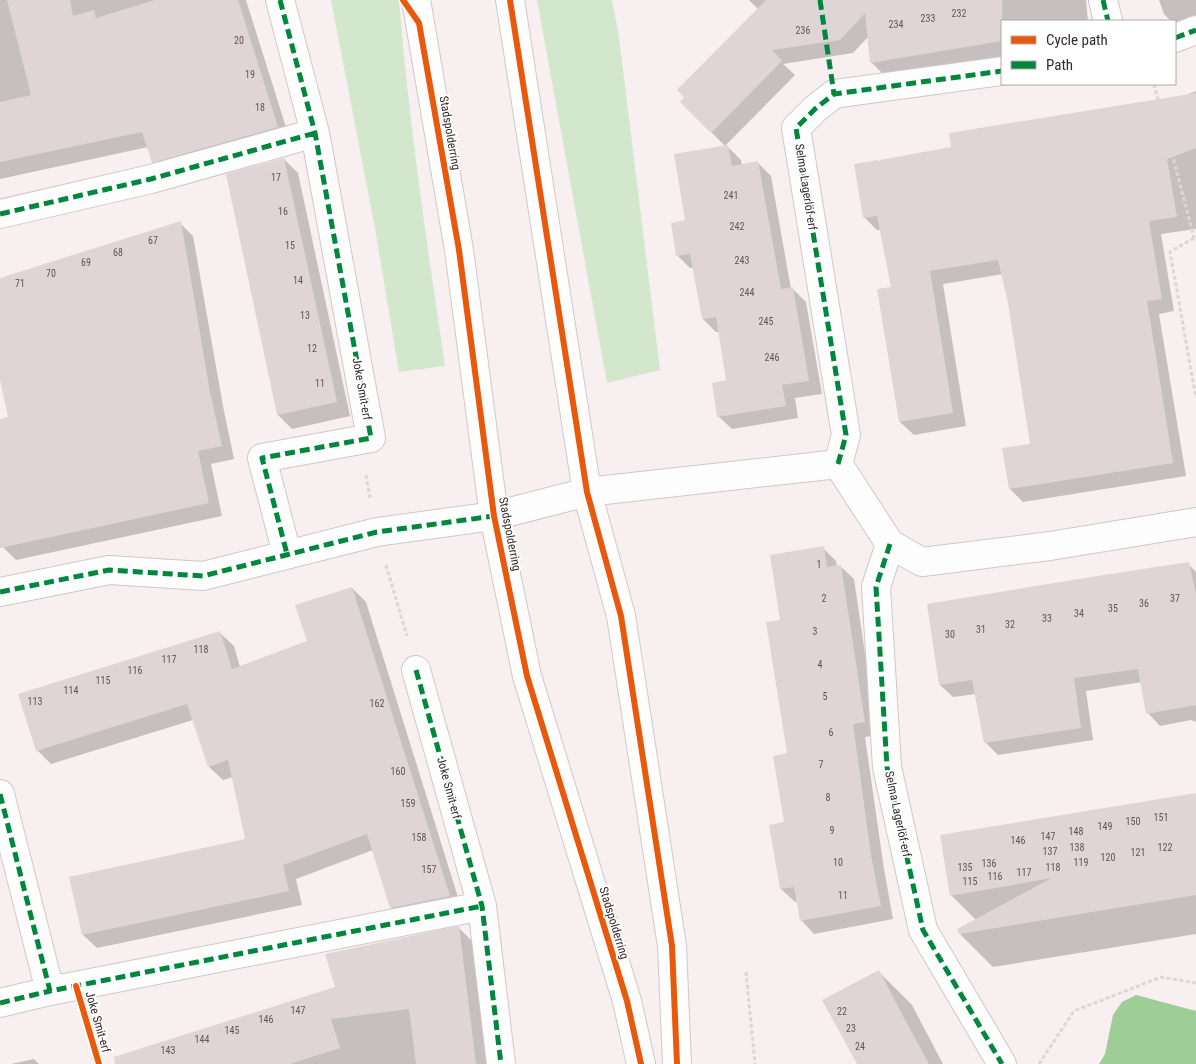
<svg xmlns="http://www.w3.org/2000/svg" width="1196" height="1064" font-family="'Roboto Condensed',sans-serif">
  <rect width="100%" height="100%" fill="#f8eff0"/>
  <path fill="#d3e7cd" d="M331 0H399C409 123 427 245 445 366L399 372 375 228Z
    M537 0H612L619 37 660 370 607 383Z"/>
  <path fill="#9ecd98" d="M1136 995 1196 1011V1064H1099L1105 1054 1113 1015 1122 1002Z"/>
  <path fill="#0003" d="M0 0H246L290 140 166 175 153 162 148 147 0 179Z
    M749 0H1086L1088 21H1002V57L885 76 871 62 869 36 853 53 783 64 795 75 725 146 681 102 758 9Z
    M1159 0H1196V20L1175 25V21H1171L1164 14Z
    M1196 91V229L1161 234 1174 311 1159 314 1186 476 1023 502 1010 489 1004 449 1032 445 1009 303 1003 274 943 284 966 426 914 435 900 422 892 288 881 230H877L864 217 882 165 1181 97Z
    M728 147 741 160 742 166 758 163 771 176 791 289H793L806 302 822 394 795 398 798 418 732 429 718 416 728 381 719 332H716L703 319 694 268H690L677 255 687 221Z
    M284 159 298 173 350 416 292 429 278 415Z
    M180 223 193 236 223 406 234 459 211 464 222 516 16 560 3 547 0 531V420L9 418 0 374V279Z
    M823 548 836 561 837 566H840L854 579 877 735 865 737 884 869 893 919 814 934 801 920 798 901 795 902 781 889 788 754 782 621Z
    M1188 564 1196 572V722L1191 720 1160 726 1148 713 1142 682 1086 691 1093 740 998 755 985 742 976 694 953 697 940 685Z
    M352 588 366 602 462 910 405 921 391 907 373 850 296 879 302 905 97 948 83 935 247 840 233 777 223 780 209 767 193 720 51 764 38 751 20 695 220 633 234 646 240 667 308 642Z
    M1196 795V934L993 967 960 934 976 920 951 895Z
    M459 928 472 941 488 1064H124L336 988Z
    M879 972 912 1005 943 1064H858Z
    M34 1059 39 1064H11Z"/>
  <path fill="#dfd5d6" d="M7 0H70L73 16 94 10 96 18 155 0H238L278 127 152 163 142 132 0 162V102L31 95Z
    M766 0H1002V41L870 63 865 13 840 40 772 50 782 61 711 133 680 102 684 97 677 90Z
    M1196 93V148L1167 159 1177 217 1149 221 1162 299 1147 301 1173 463 1009 489 1002 448 1030 444 1008 303 998 260 930 271 953 413 899 422 877 289 891 287 877 216 863 218 854 164 878 160 880 162V160L951 147 949 133Z
    M728 145 732 166 758 161 781 289 793 287 809 381 782 385 786 406 717 417 712 383 726 380 716 317 702 319 690 254 676 256 671 223 685 220 674 154Z
    M284 158 337 402 277 415 226 174Z
    M181 221 210 392 222 446 198 451 209 503 0 548V419L8 417 0 380V278Z
    M824 546 827 567 841 565 865 722 853 724 871 855 881 906 800 921 794 887 780 889 769 825 784 822 773 756 787 753 766 622 780 620 770 555Z
    M1189 562 1196 595V705L1146 714 1138 669 1074 678 1081 728 984 743 972 680 939 685 927 604 1097 576Z
    M352 587 450 896 390 908 367 834 283 865 289 891 82 935 69 877 245 839 228 760 208 767 187 704 36 751 18 694 220 631 232 669 307 641 295 605Z
    M1196 793V895L959 934 957 929 1052 878 950 896 940 835Z
    M459 926 476 1064H416L409 1009 331 1019 340 1048 290 1064H115L114 1057 335 987 325 954Z
    M879 970 895 1001 929 1064H857L822 1000Z"/>
  <g fill="none" stroke-linecap="round" stroke-linejoin="round">
    <defs>
      <path id="minor" d="M280 0 315 133 371 438 262 458 287 554
        M416 0 459 250 494 516 527 676 627 1001 641 1064
        M510 0 587 492 621 616 672 946 677 1064
        M1103 0 1108 21
        M1175 38 1196 30
        M0 214 151 179 315 133
        M838 464 846 435 796 128 815 109 834 94 1002 71
        M890 544 876 587 887 767 923 930 1002 1064
        M0 592 109 570 203 576 377 532 494 516 587 492 838 464 890 544 922 562 1050 546 1196 522
        M416 670 482 906 501 1064
        M0 794 50 991 482 906
        M0 1003 50 991"/>
    </defs>
    <use href="#minor" stroke="#d1c7c8" stroke-width="30"/>
    <path stroke="#dad7d7" stroke-width="3" stroke-dasharray="4 2.5" stroke-linecap="butt" d="M1154 84 1194 238
      M1194 238 1170 252 1196 398
      M366 475 370 498
      M386 565 407 636
      M746 972 755 1064
      M1039 1064 1074 1011 1161 977 1196 983"/>
    <use href="#minor" stroke="#fefdfd" stroke-width="28"/>
    <path stroke="#00873e" stroke-width="5" stroke-dasharray="10 5" stroke-linecap="butt" d="M280 0 315 133 371 438 262 458 287 554
      M820 0 834 94
      M1103 0 1108 21
      M1175 38 1196 30
      M0 214 151 179 315 133
      M838 464 846 435 796 128 815 109 834 94 1002 71
      M890 544 876 587 887 767 923 930 1002 1064
      M0 592 109 570 203 576 377 532 494 516
      M416 670 482 906 501 1064
      M0 794 50 991 482 906
      M0 1003 50 991"/>
    <defs>
      <path id="cycleway" d="M403 0 419 23 459 250 494 516 527 676 627 1001 641 1064
        M510 0 587 492 621 616 672 946 677 1064
        M76 986 99 1064"/>
    </defs>
    <use href="#cycleway" stroke="#fff" stroke-width="9"/>
    <use href="#cycleway" stroke="#e8590c" stroke-width="6"/>
  </g>
  <g text-anchor="middle" dominant-baseline="central" stroke-width="4" stroke-linejoin="round" paint-order="stroke">
    <g font-size="10" fill="#5f5556">
      <text x="959" y="13">232</text>
      <text x="928" y="18">233</text>
      <text x="896" y="24">234</text>
      <text x="803" y="30">236</text>
      <text x="239" y="40">20</text>
      <text x="250" y="74">19</text>
      <text x="260" y="107">18</text>
      <text x="276" y="177">17</text>
      <text x="731" y="195">241</text>
      <text x="283" y="211">16</text>
      <text x="737" y="226">242</text>
      <text x="153" y="240">67</text>
      <text x="290" y="245">15</text>
      <text x="118" y="252">68</text>
      <text x="742" y="260">243</text>
      <text x="86" y="262">69</text>
      <text x="51" y="273">70</text>
      <text x="298" y="280">14</text>
      <text x="20" y="283">71</text>
      <text x="747" y="292">244</text>
      <text x="305" y="315">13</text>
      <text x="766" y="321">245</text>
      <text x="312" y="348">12</text>
      <text x="772" y="357">246</text>
      <text x="320" y="383">11</text>
      <text x="819" y="564">1</text>
      <text x="824" y="598">2</text>
      <text x="1175" y="598">37</text>
      <text x="1144" y="603">36</text>
      <text x="1113" y="608">35</text>
      <text x="1079" y="613">34</text>
      <text x="1047" y="618">33</text>
      <text x="1010" y="624">32</text>
      <text x="981" y="629">31</text>
      <text x="815" y="631">3</text>
      <text x="950" y="634">30</text>
      <text x="201" y="649">118</text>
      <text x="169" y="659">117</text>
      <text x="820" y="664">4</text>
      <text x="135" y="670">116</text>
      <text x="103" y="680">115</text>
      <text x="71" y="690">114</text>
      <text x="825" y="696">5</text>
      <text x="35" y="701">113</text>
      <text x="377" y="703">162</text>
      <text x="831" y="732">6</text>
      <text x="821" y="764">7</text>
      <text x="398" y="771">160</text>
      <text x="828" y="797">8</text>
      <text x="408" y="803">159</text>
      <text x="1161" y="817">151</text>
      <text x="1133" y="821">150</text>
      <text x="1105" y="826">149</text>
      <text x="832" y="830">9</text>
      <text x="1076" y="831">148</text>
      <text x="1048" y="836">147</text>
      <text x="419" y="837">158</text>
      <text x="1018" y="840">146</text>
      <text x="1077" y="847">138</text>
      <text x="1165" y="847">122</text>
      <text x="1050" y="851">137</text>
      <text x="1138" y="852">121</text>
      <text x="1108" y="857">120</text>
      <text x="838" y="862">10</text>
      <text x="1081" y="862">119</text>
      <text x="989" y="863">136</text>
      <text x="965" y="867">135</text>
      <text x="1053" y="867">118</text>
      <text x="429" y="869">157</text>
      <text x="1024" y="872">117</text>
      <text x="995" y="876">116</text>
      <text x="970" y="881">115</text>
      <text x="843" y="895">11</text>
      <text x="298" y="1010">147</text>
      <text x="842" y="1011">22</text>
      <text x="266" y="1019">146</text>
      <text x="851" y="1028">23</text>
      <text x="232" y="1030">145</text>
      <text x="202" y="1039">144</text>
      <text x="860" y="1046">24</text>
      <text x="168" y="1050">143</text>
    </g>
    <g font-size="12" fill="#342a2b" stroke="#fff">
      <text transform="translate(450 133) rotate(80)">Stadspolderring</text>
      <text transform="translate(806 187) rotate(81)">Selma Lagerlöf-erf</text>
      <text transform="translate(362 389) rotate(80)">Joke Smit-erf</text>
      <text transform="translate(510 534) rotate(79)">Stadspolderring</text>
      <text transform="translate(449 788) rotate(75)">Joke Smit-erf</text>
      <text transform="translate(898 814) rotate(78)">Selma Lagerlöf-erf</text>
      <text transform="translate(614 923) rotate(73)">Stadspolderring</text>
      <text transform="translate(98 1022) rotate(74)">Joke Smit-erf</text>
    </g>
  </g>
  <rect x="1001" y="20" width="175" height="65" fill="#ffffff" stroke="#aeaaaa"/>
  <rect x="1011" y="36" width="25" height="8" fill="#e8590c" stroke="#aeaaaa"/>
  <text x="1046" y="45" font-size="15" fill="#342a2b">Cycle path</text>
  <rect x="1011" y="61" width="25" height="8" fill="#00873e" stroke="#aeaaaa"/>
  <text x="1046" y="70" font-size="15" fill="#342a2b">Path</text>
</svg>
